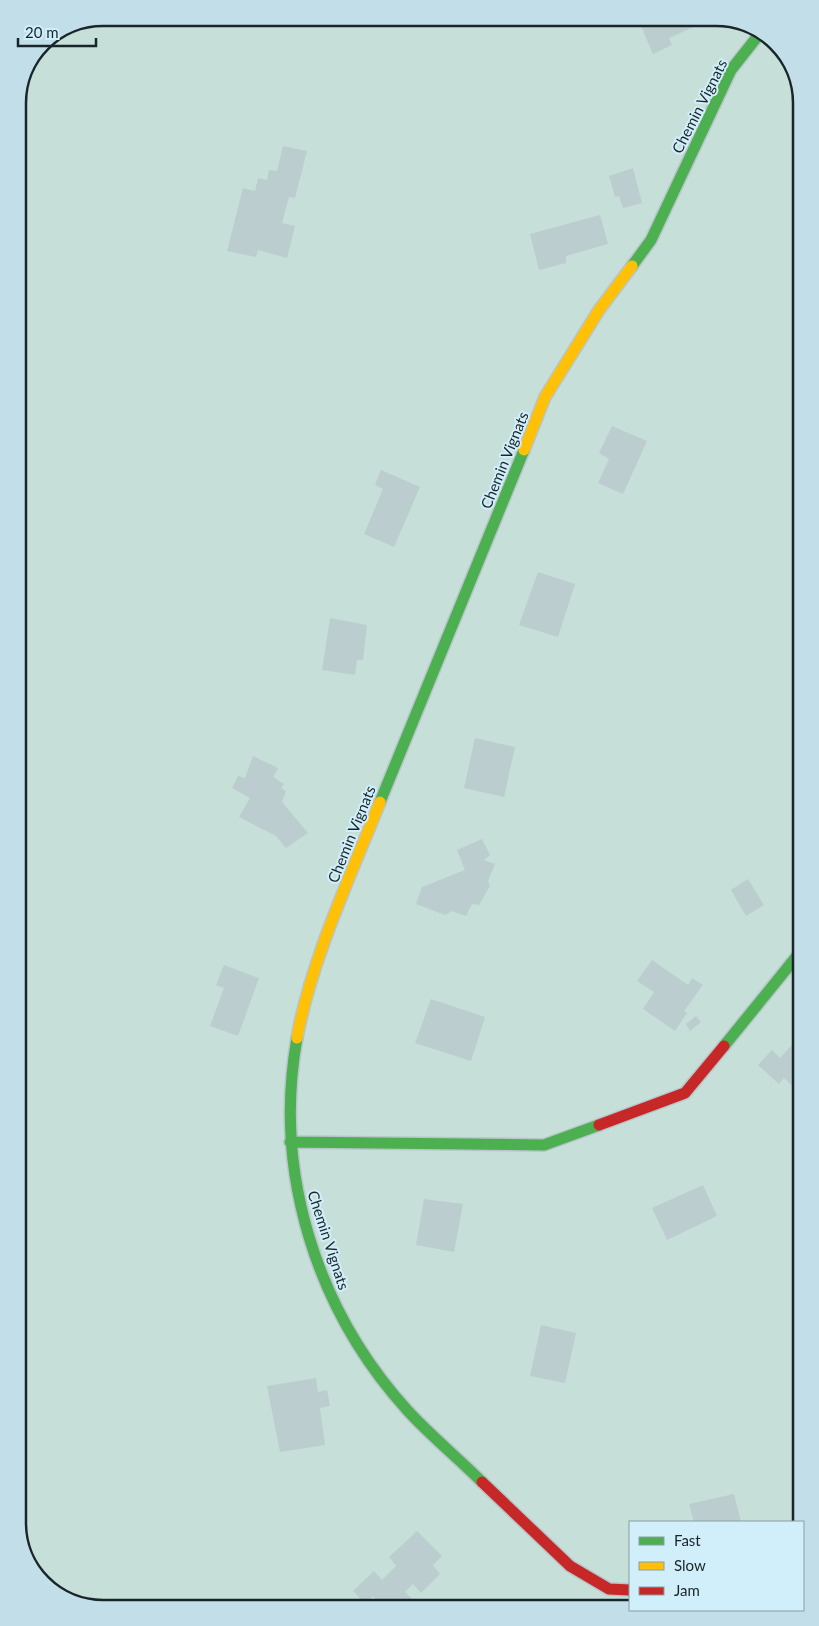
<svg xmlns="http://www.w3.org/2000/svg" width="819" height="1626" font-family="Lato,sans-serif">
  <rect width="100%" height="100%" fill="#daebf1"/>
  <path fill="#c6dfd9" d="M722 18 768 35 795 70 801 103V1522H630V1603L98 1608 51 1591 24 1556 18 1523V98L43 42 70 24Z"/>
  <path fill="#bccdcf" d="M714 18 669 38 672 45 653 54 638 19Z
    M283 146 307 151 295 198 289 197 282 223 295 226 287 258 258 250 256 257 227 251 243 188 255 191 258 178 267 180 269 170 277 171Z
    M633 168 642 203 623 208 619 196 615 197 609 176Z
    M600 215 608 244 566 256V263L539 270 530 234Z
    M612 426 647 441 623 494 598 483 609 459 599 453Z
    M381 470 420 487 394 547 364 534 383 489 375 485Z
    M538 572 575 584 558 637 519 625Z
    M330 618 367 625 363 660H357L355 675 322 670Z
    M475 738 515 747 504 797 464 788Z
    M253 756 278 768 273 777 284 784 281 788 286 791 282 802 308 833 286 848 276 836 239 817 250 798 232 788 238 776 245 778Z
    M482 839 490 855 484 860 495 864 488 881 490 886 479 905 472 904 466 916 452 911 445 915 416 904 422 887 465 870 457 850Z
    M748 879 764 905 746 916 731 890Z
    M652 960 688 985 692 978 703 985 684 1011 687 1013 675 1031 643 1009 654 992 637 981Z
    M224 965 259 978 238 1036 210 1026 224 988 216 985Z
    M431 999 485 1017 471 1061 415 1043Z
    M696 1016 701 1022 690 1031 686 1024Z
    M801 1035V1107L794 1100 800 1093 784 1078 779 1084 758 1065 772 1050 780 1058Z
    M703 1185 717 1216 667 1240 652 1208Z
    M424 1199 463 1204 454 1252 416 1245Z
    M541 1325 576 1333 565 1383 530 1376Z
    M316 1378 318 1392 327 1390 330 1406 320 1408 325 1445 280 1452 267 1386Z
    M734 1494 741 1522H694L689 1504Z
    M417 1531 442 1556 433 1565 440 1574 421 1593 413 1584 405 1592 418 1605 382 1606 373 1596 365 1604 353 1591 374 1571 382 1580 396 1566 389 1557Z"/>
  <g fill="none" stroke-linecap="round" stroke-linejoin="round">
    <defs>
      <path id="fast" d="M632 266 651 240 731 70 761 32
        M380 802 524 450
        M297 1038C273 1172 316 1310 408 1411 431 1436 458 1458 482 1482
        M724 1046 801 951
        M290 1142 544 1145 599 1125"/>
      <path id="slow" d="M524 450 545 397 599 310 632 266
        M297 1038C311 960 351 875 380 802"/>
      <path id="jam" d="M599 1125 685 1093 724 1046
        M482 1482 570 1566 609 1589 630 1590"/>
    </defs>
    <use href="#fast" stroke="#b8c5ca" stroke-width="14"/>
    <use href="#slow" stroke="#b8c5ca" stroke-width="14"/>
    <use href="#jam" stroke="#b8c5ca" stroke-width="14"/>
    <use href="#fast" stroke="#4caf50" stroke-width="11"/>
    <use href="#slow" stroke="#ffc107" stroke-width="11"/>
    <use href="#jam" stroke="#c62828" stroke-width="11"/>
  </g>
  <g text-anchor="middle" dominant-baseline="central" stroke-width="4" stroke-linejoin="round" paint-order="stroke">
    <g font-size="15" fill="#1a2529" stroke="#d1effa">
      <text transform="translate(699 106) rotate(-63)">Chemin Vignats</text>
      <text transform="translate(504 460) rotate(-68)">Chemin Vignats</text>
      <text transform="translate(351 834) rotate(-68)">Chemin Vignats</text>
      <text transform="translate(329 1240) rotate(72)">Chemin Vignats</text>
    </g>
  </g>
  <path d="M0 0H819V1626H0ZM103 26H716A77 77 0 0 1 793 103V1523A77 77 0 0 1 716 1600H103A77 77 0 0 1 26 1523V103A77 77 0 0 1 103 26Z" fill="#c2dfe9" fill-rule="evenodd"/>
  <path fill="none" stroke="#1a2529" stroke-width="2.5" d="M103 26H716A77 77 0 0 1 793 103V1523A77 77 0 0 1 716 1600H103A77 77 0 0 1 26 1523V103A77 77 0 0 1 103 26Z"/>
  <rect x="629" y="1521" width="175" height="90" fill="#d1effa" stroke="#889ea6"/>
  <rect x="639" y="1537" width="25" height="8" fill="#4caf50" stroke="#889ea6"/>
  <text x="674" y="1546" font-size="15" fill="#1a2529">Fast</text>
  <rect x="639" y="1562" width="25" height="8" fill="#ffc107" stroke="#889ea6"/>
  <text x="674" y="1571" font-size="15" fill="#1a2529">Slow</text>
  <rect x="639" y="1587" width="25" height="8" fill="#c62828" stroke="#889ea6"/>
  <text x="674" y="1596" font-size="15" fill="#1a2529">Jam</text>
  <path d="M18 38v8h78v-8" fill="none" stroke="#1a2529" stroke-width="2.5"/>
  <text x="25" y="38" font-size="15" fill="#1a2529" stroke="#d1effa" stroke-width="4" paint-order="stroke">20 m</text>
</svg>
